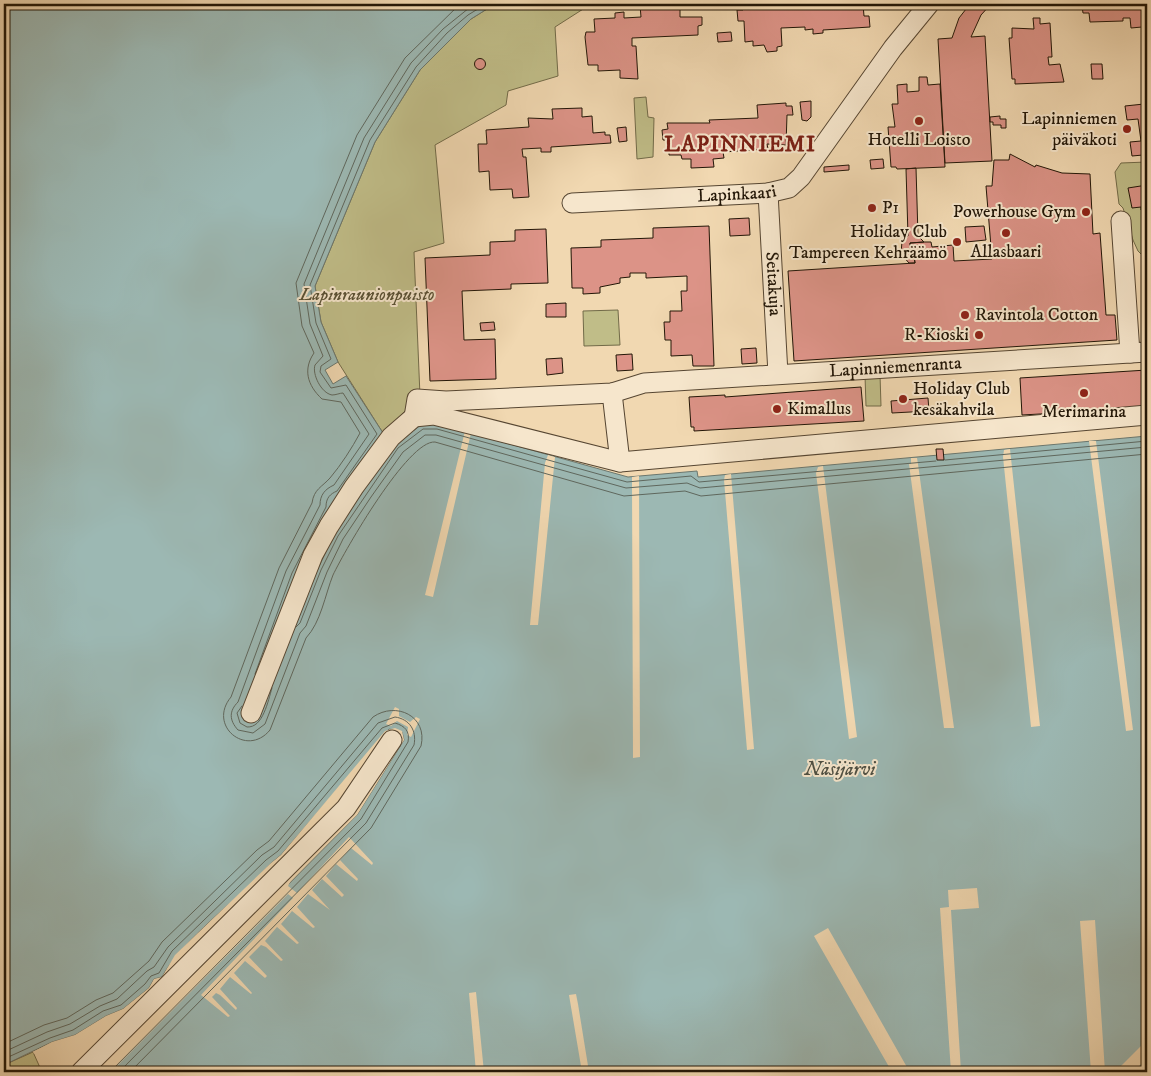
<svg xmlns="http://www.w3.org/2000/svg" width="1151" height="1076" font-family="'IM FELL DW Pica',serif">
  <rect width="100%" height="100%" fill="#f1d8b1"/>
  <filter id="stains"><feTurbulence type="fractalNoise" baseFrequency=".004" numOctaves="4"/><feColorMatrix values="0 0 0 0 .2 0 0 0 0 .09 0 0 0 0 .02 0 0 0 .5 -.17"/></filter>
  <radialGradient id="worn" r=".72"><stop offset=".6" stop-color="#630" stop-opacity="0"/><stop offset="1" stop-color="#630" stop-opacity=".3"/></radialGradient>
  <path fill="#c0bd88" stroke="#716a48" d="M495 4H591L555 27 558 76 508 91 506 105 435 145 444 243 414 252 420 396 383 433 338 362 321 322 315 286 375 142 420 70 471 19Z
    M646 97 648 117 654 118 653 157 637 159 634 98Z
    M1147 162V260L1138 251 1133 240 1123 208 1119 204 1115 172 1121 163Z
    M618 310 620 345 584 346 583 311Z
    M880 375 881 406H866L865 376Z
    M33 1052 42 1072H4V1065Z"/>
  <path fill="#9cb8b3" stroke="#6b776e" d="M4 4H495L471 19 420 70 375 142 315 286 321 322 338 362 325 370 333 384 346 376 383 433 334 505 243 718 248 722 334 534 395 444 421 425 438 424 628 477 697 471 698 477 1147 436V1072H103L357 815 404 740 402 732 389 729 281 855C270 863 263 872 253 882 227 907 178 946 162 977L154 979 149 988 123 1009 106 1016 75 1035 52 1042 4 1065Z"/>
  <path fill="#f1d8b1" d="M465 431 471 433 433 597 425 595Z
    M1089 441H1096L1133 730 1126 731Z
    M1010 449 1040 726 1031 727 1003 457 1004 450Z
    M548 455 555 457 538 625H530L545 463Z
    M911 458H917L918 464 954 728H944L909 464H911Z
    M823 466 857 737 849 739 816 473 818 467Z
    M731 474 754 749 747 750 724 480 725 475Z
    M639 476 640 757 633 758 632 481V477Z
    M395 707 399 709V716L410 722 416 717 420 719 411 737 407 735 408 727 397 721 391 726 386 724Z
    M395 728 402 731 404 740 357 815 291 880 288 886 297 893 349 837 373 863 372 865 351 848 340 860 358 879 357 881 336 864 326 876 344 895 342 897 322 879 312 890 330 910 308 894 297 907 315 927 313 928 292 911 281 924 299 943 297 944 277 927 265 941 283 960 281 961 266 947 261 945 249 957 267 976 265 978 245 961 234 973 252 993 251 994 230 977 220 989 237 1008 236 1010 220 995 216 993 212 997 230 1016 228 1017 201 995 293 898 288 894 111 1072H101L355 814 401 739 400 733 394 731 387 733 283 857 271 866 177 957 164 979 156 982 150 989 125 1011 107 1018 76 1037 53 1045 34 1054 33 1052 52 1042 75 1035 106 1016 123 1009 149 988 154 979 162 977 175 955 270 864 281 855 385 731Z
    M977 888 979 908 951 910 961 1072H951L940 908 949 907 948 890Z
    M1095 920 1105 1072H1091L1080 921Z
    M828 928 908 1069 906 1072H892L814 936Z
    M476 992 484 1072H476L469 993Z
    M576 994 578 1004 589 1072H582L569 995Z
    M1147 1040V1058L1133 1072H1115Z"/>
  <g fill="none" stroke-linecap="round" stroke-linejoin="round">
    <path stroke="#5f675d" stroke-width="1" d="M460 4 405 58 357 135 296 283 302 326 314 353C303 369 307 385 322 399L341 402 360 433C352 448 341 465 330 478 322 487 314 489 312 503L279 568 231 697C207 726 247 758 270 730L306 638C321 622 325 595 333 575 345 550 408 440 435 442L624 496 685 491 701 496 1147 454
      M474 4 443 29 411 63 364 138 304 284 310 324 323 356 315 365C312 374 321 393 332 395 336 395 340 393 343 393L369 434 334 485C325 489 320 495 320 505L286 571 238 702C229 711 229 720 238 730L253 733 265 724 300 633 306 626 327 572 343 539 371 497 403 452 425 435H436L626 488 687 483 700 488 1147 447
      M945 460 1147 441
      M296 627 300 623 321 570 338 536 398 448 423 429H437L627 482 691 476 699 482 936 461
      M255 674 292 573 326 507C326 498 330 494 337 491L377 434 346 385 331 388 320 372 321 366 331 359 316 323 310 285 370 140 416 67 447 33 468 15 486 4
      M242 706 237 713 240 723 247 727C263 728 268 701 272 688
      M4 1044 44 1025 67 1018 96 1000 113 993 149 961 162 942 257 850 269 841 373 717C396 701 428 716 421 746L371 828 130 1072
      M4 1052 47 1032 70 1024 100 1006 117 999 147 971 154 967 168 947 262 855 274 847 378 723 395 717C409 719 417 730 414 745L366 823 119 1072
      M4 1059 50 1038 73 1030 103 1011 121 1005 145 984 151 976 159 973 172 951 266 860 278 851 382 728 395 723C405 726 410 731 408 742L361 819 110 1072"/>
  </g>
  <path fill="#dc9387" stroke="#221607" d="M651 4H680V17H702V25L698 26V35L632 38V46H636L638 79 620 78V70L598 71V65H588L585 37 586 32H595L594 19 615 18V13L624 12V18L641 17 640 5Z
    M743 4H863L864 16H869L870 27 823 30V33L813 34V29L805 30V27L781 28 782 46 777 47V51L767 52 764 45 753 46V41L745 42 744 21H738L737 10H743Z
    M970 4H991L981 15 971 37 985 36 992 161 945 163 938 39 952 38 959 18Z
    M1092 4H1146L1147 30 1143 31 1142 27 1131 28 1130 18H1123V21L1090 22 1089 13H1083L1082 6H1092Z
    M1033 18H1040V24L1050 23 1052 57H1048L1049 65 1060 64 1064 82 1015 84V79H1012L1009 38H1012V28L1034 29Z
    M731 32 732 41 718 42 717 33Z
    M474.5 64a5.5 5.5 0 1 1 11 0a5.5 5.5 0 1 1-11 0Z
    M1091 64H1102L1103 79H1092Z
    M919 77H927L928 85 940 84 945 167 897 169 896 167H891L888 127H895L892 104H898L897 85 907 84V92L919 91Z
    M811 101V117L807 121 802 120 800 102Z
    M1144 101H1147V152H1143V155L1132 156 1130 142 1141 141 1138 119 1127 120 1125 106 1144 104Z
    M786 103V106H792L793 115H787L786 145 767 144 768 149 723 152 724 158 713 159 714 167 691 168V159H682L681 155H669V140H663L662 130 668 129 667 123H710L709 120 758 118 757 105Z
    M582 108V117L592 116 593 133 605 132V135H610L611 143 551 147V152H541V148L522 149 523 157H526L529 197 513 198 512 189 490 190 489 171 479 172 478 144H487L486 130 529 127 528 118 553 119 552 109Z
    M1000 116V119H1006V128H1001V125H993V122H990V117Z
    M626 127 627 141 619 142 617 128Z
    M1010 154 1035 167 1036 165 1062 173 1090 174 1093 234 1100 233 1106 315H1115L1117 340 794 361 788 271 915 263 914 256H911L910 243 924 242H931L932 247 953 245 954 261 992 259 986 186H992L994 160H1009Z
    M883 159 884 168 871 169 870 160Z
    M849 165V170L824 172V167Z
    M916 168 918 236 924 242 910 243 911 256H914L915 263H909L901 254 902 241 908 236 906 169Z
    M1147 185V209L1141 210V207L1132 208 1128 188Z
    M749 218 750 235 730 236 729 219Z
    M709 226 714 366H693L692 355 671 356V340H665L664 322H670V311H682L681 291H687V276L646 278V273H630V277L620 278V283L600 287V293L583 294V288H572L571 248 601 247V240L653 238V228Z
    M984 226 986 240 966 242 965 227Z
    M546 229 548 283 511 284V289L462 291 464 340 495 339 496 379 430 381 425 258 490 255V242L515 241V230Z
    M566 303V317H546V304Z
    M494 322 495 330 481 331 480 323Z
    M756 348 757 363 742 364 741 349Z
    M632 354 633 370 617 371 616 355Z
    M562 358 563 373 547 375 546 359Z
    M1147 370V408L1022 415 1020 378Z
    M861 387 864 421 694 431V427H691L689 397 725 395V397Z
    M928 398 929 411 892 413 891 401Z
    M936 449H943L944 460H937Z"/>
  <g fill="none" stroke-linecap="round" stroke-linejoin="round">
    <defs>
      <g id="minor">
        <path id="s1" d="M768 193 778 374"/>
        <path id="s2" d="M572 203 768 193 789 188 801 177 893 48 929 4"/>
        <path d="M1121 221 1130 353"/>
        <path d="M612 393 620 462"/>
        <path id="s3" d="M414 417 417 399 446 401 612 393 644 383 1147 352"/>
        <path d="M251 713 313 555 329 526 354 487 391 437 414 417 434 415 620 462 1147 415"/>
        <path d="M81 1072 346 808 392 740"/>
      </g>
    </defs>
    <use href="#minor" stroke="#564632" stroke-width="21"/>
    <use href="#minor" stroke="#f6e6cc" stroke-width="19"/>
  </g>
  <g fill="#8f2418" stroke="#f6e6cc" stroke-width="2">
    <circle cx="919" cy="121" r="5"/>
    <circle cx="1127" cy="129" r="5"/>
    <circle cx="872" cy="208" r="5"/>
    <circle cx="1086" cy="212" r="5"/>
    <circle cx="1006" cy="233" r="5"/>
    <circle cx="957" cy="242" r="5"/>
    <circle cx="965" cy="315" r="5"/>
    <circle cx="979" cy="335" r="5"/>
    <circle cx="1084" cy="393" r="5"/>
    <circle cx="903" cy="399" r="5"/>
    <circle cx="777" cy="409" r="5"/>
  </g>
  <g text-anchor="middle" dominant-baseline="central" stroke-width="4" stroke-linejoin="round" paint-order="stroke">
    <g font-size="18" fill="#221607" stroke="#f6e6cc" text-anchor="end">
      <text x="1117" y="119">Lapinniemen<tspan x="1117" dy="21">päiväkoti</tspan></text>
      <text x="919" y="140" text-anchor="middle">Hotelli Loisto</text>
      <text x="882" y="208" text-anchor="start">P1</text>
      <text x="1076" y="212">Powerhouse Gym</text>
      <text x="947" y="232">Holiday Club<tspan x="947" dy="21">Tampereen Kehräämö</tspan></text>
      <text x="1006" y="252" text-anchor="middle">Allasbaari</text>
      <text x="975" y="315" text-anchor="start">Ravintola Cotton</text>
      <text x="969" y="335">R-Kioski</text>
      <text x="913" y="389" text-anchor="start">Holiday Club<tspan x="913" dy="21">kesäkahvila</tspan></text>
      <text x="787" y="409" text-anchor="start">Kimallus</text>
      <text x="1084" y="412" text-anchor="middle">Merimarina</text>
    </g>
    <g font-size="18" fill="#221607" stroke="#f6e6cc">
      <text stroke="none"><textPath href="#s2" startOffset="165">Lapinkaari</textPath></text>
      <text stroke="none"><textPath href="#s1" startOffset="91">Seitakuja</textPath></text>
      <text stroke="none"><textPath href="#s3" startOffset="499">Lapinniemenranta</textPath></text>
    </g>
    <g font-size="18" font-style="italic" fill="#595034" stroke="#f6e6cc">
      <text x="367" y="295">Lapinraunionpuisto</text>
    </g>
    <g font-size="19" font-style="italic" fill="#4d4f43" stroke="#f6e6cc">
      <text x="840" y="769">Näsijärvi</text>
    </g>
    <g font-size="22" font-weight="bold" letter-spacing="1" fill="#7a1f14" stroke="#f6e6cc">
      <text x="740" y="144">LAPINNIEMI</text>
    </g>
  </g>
  <rect width="1151" height="1076" fill="none" stroke="#f1d8b1" stroke-width="20"/>
  <rect x="5" y="5" width="1141" height="1066" fill="none" stroke="#221607" stroke-width="2.5"/>
  <rect x="10" y="10" width="1131" height="1056" fill="none" stroke="#221607"/>
  <rect width="100%" height="100%" filter="url(#stains)"/>
  <rect width="100%" height="100%" fill="url(#worn)"/>
</svg>
